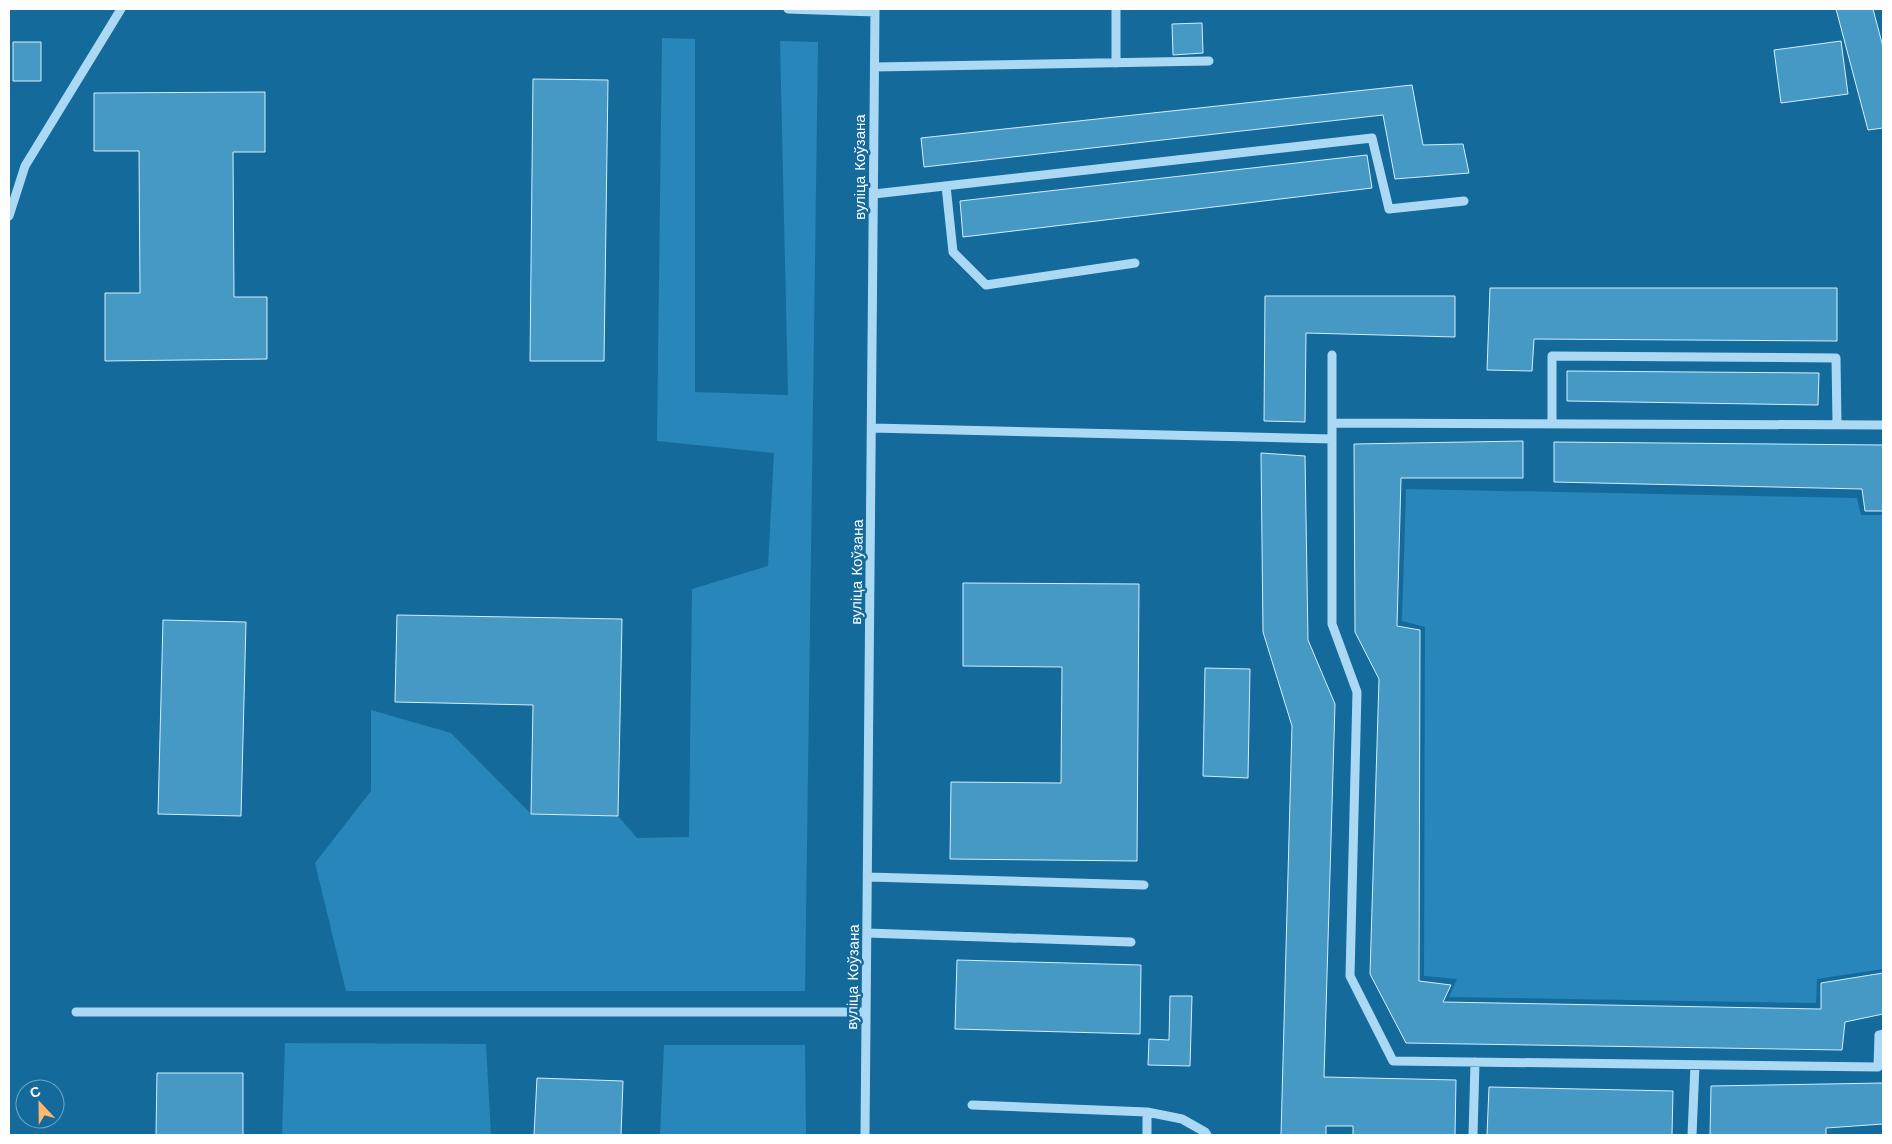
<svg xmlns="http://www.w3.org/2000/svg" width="1892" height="1144" font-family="'Work Sans',sans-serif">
  <rect width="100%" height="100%" fill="#156a9c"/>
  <path fill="#2886ba" d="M662 38 695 39V392L788 395 780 41 818 42 805 991H346L315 863 371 791V710L451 733 531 814 618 816 637 838 689 837 692 589 768 566 774 453 657 441Z
    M1406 489 1857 498 1861 515H1883V969L1817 979 1816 1003 1449 997 1457 979 1424 976 1425 627 1402 621Z
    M285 1043 486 1044 491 1135H282Z
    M664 1045H805L806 1135H660Z"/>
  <path fill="#4698c5" stroke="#d3eefd" d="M1836 9H1873L1883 47V128L1868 130Z
    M1202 23 1203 53 1173 55 1172 24Z
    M1841 41 1848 94 1781 103 1774 50Z
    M13 42H41V81H13Z
    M533 79 608 80 604 361H530Z
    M1412 85 1423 145 1463 144 1469 173 1395 179 1383 115 924 167 921 138Z
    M265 92V152H233L234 297H267V359L105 361V293H140L139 151H94V93Z
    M1367 155 1372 188 963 237 960 201Z
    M1490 288H1837V341L1534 339 1532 371 1487 370Z
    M1265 296H1455V337L1306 333 1305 422 1264 421Z
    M1567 371 1819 373 1818 405 1567 401Z
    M1523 441V478H1401L1397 626 1420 630 1419 981 1451 985 1443 1002 1821 1009V983L1883 973V1014L1845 1022 1842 1050 1406 1043 1370 974 1379 679 1355 632 1354 444Z
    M1554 442 1883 445V511H1865L1862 489 1554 482Z
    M1261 453 1305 456 1308 640 1335 704 1324 1077 1456 1080 1455 1135H1353V1126H1326V1135H1281L1292 726 1263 632Z
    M963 583 1139 584 1137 861 950 859 951 782 1061 783 1062 667 963 666Z
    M397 615 622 619 618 816 531 814 533 705 395 702Z
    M163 620 246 622 241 816 158 814Z
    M1205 668 1250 669 1248 778 1203 776Z
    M957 960 1141 965 1140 1034 955 1029Z
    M1170 996H1192L1190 1066 1148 1065 1149 1039 1169 1040Z
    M157 1073H243V1135H156Z
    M537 1078 623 1081 621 1135H534Z
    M1883 1083V1124L1826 1128V1135H1710L1711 1086Z
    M1489 1087 1673 1091 1672 1135H1487Z"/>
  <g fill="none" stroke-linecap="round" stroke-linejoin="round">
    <path stroke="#abd9f3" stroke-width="9" d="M788 9 875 12
      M1116 63V9
      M875 67 1209 61
      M946 186 953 252 986 285 1135 263
      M874 194 1372 138 1389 209 1464 201
      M9 216 25 166 121 9
      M1332 423V355
      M1552 423V356L1836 358 1837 424
      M1883 425 1332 423V624L1357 692 1350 976 1393 1061 1878 1067 1879 1035 1883 1034
      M872 428 1332 439
      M868 877 1144 885
      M867 933 1131 942
      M76 1012H866
      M972 1105 1147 1112 1182 1119 1205 1132 1207 1135
      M1147 1112V1135
      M865 1135 875 9
      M1473 1135 1475 1062
      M1692 1135 1695 1065"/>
  </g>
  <g text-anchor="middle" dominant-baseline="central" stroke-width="5" stroke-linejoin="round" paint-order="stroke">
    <g font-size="15" fill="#fff" stroke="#156a9c">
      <text transform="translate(860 167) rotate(-90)">вуліца Коўзана</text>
      <text transform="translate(857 572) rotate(-89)">вуліца Коўзана</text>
      <text transform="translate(853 977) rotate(-89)">вуліца Коўзана</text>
    </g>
  </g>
  <rect width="1892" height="1144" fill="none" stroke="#ffffff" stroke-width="20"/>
  <g transform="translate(40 1104) rotate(338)"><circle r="24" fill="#156a9c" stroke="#73a6c4"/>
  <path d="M0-4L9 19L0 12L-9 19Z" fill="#ffb96d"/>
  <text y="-8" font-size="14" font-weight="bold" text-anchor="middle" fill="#ffffff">С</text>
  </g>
</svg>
